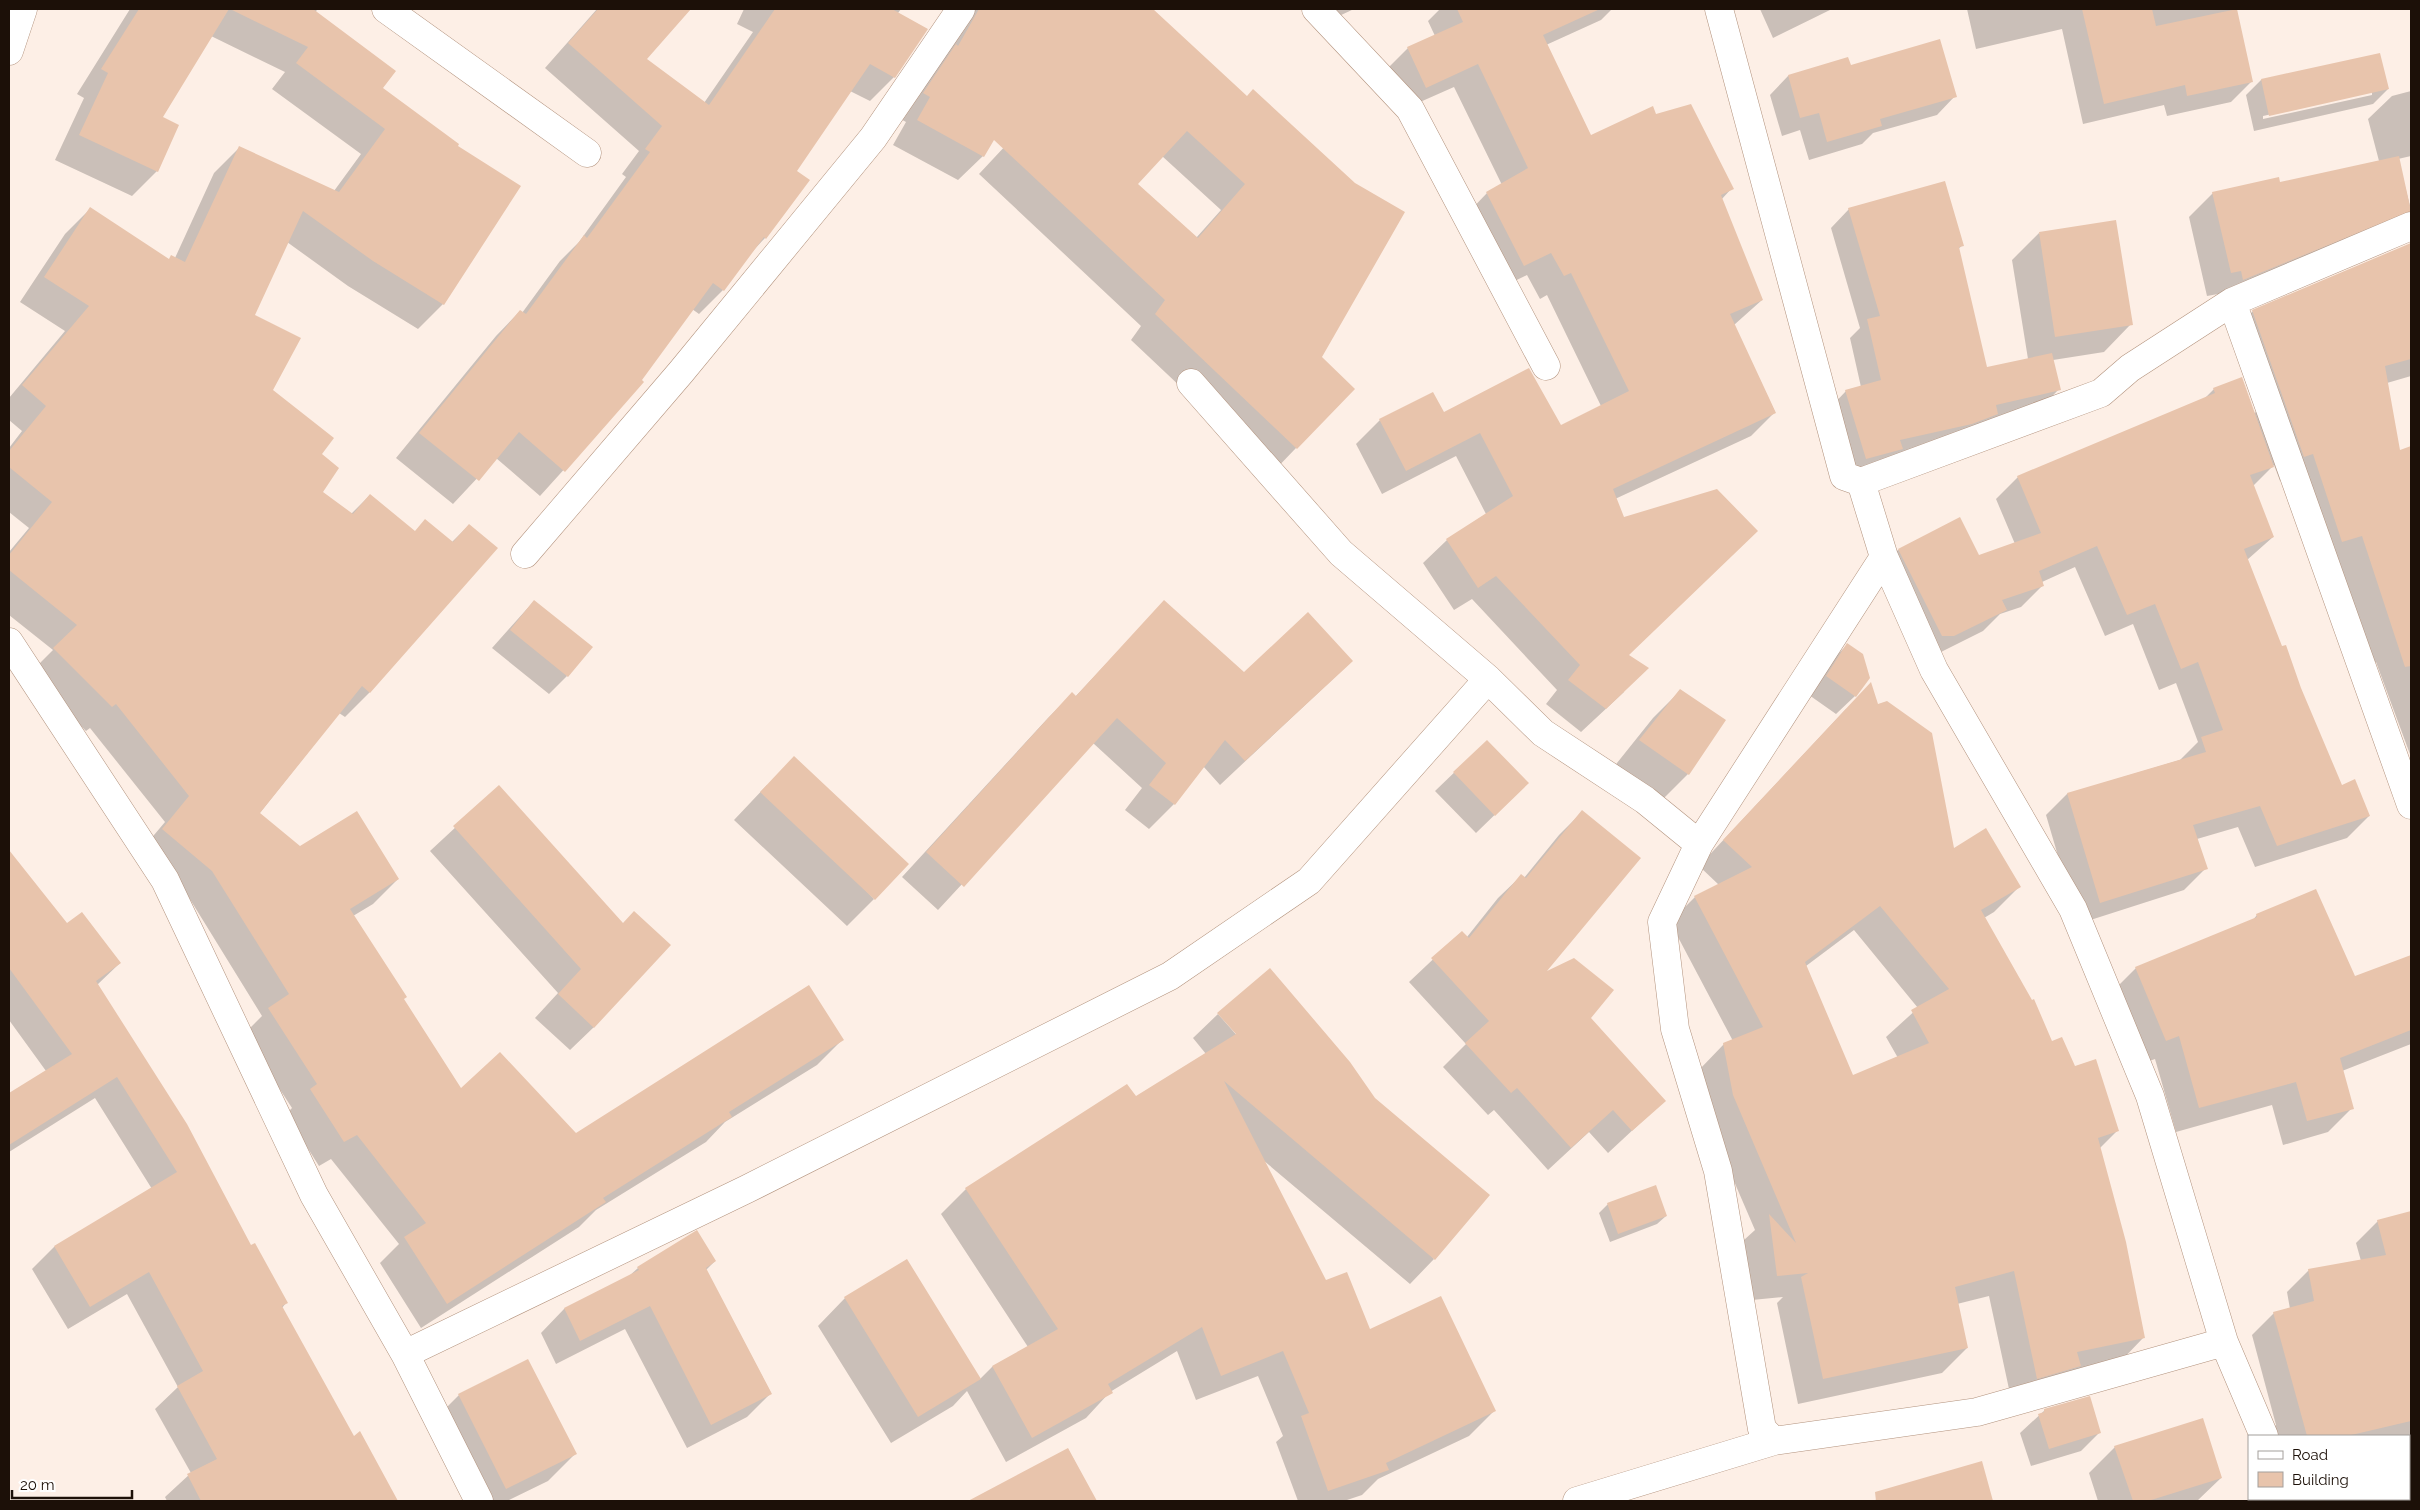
<svg xmlns="http://www.w3.org/2000/svg" width="2420" height="1510" font-family="Raleway,sans-serif">
  <rect width="100%" height="100%" fill="#fdefe6"/>
  <path fill="#0003" fill-rule="evenodd" d="M130 9H317L316 12 381 89 443 304 418 329 348 286 287 242 254 315 271 391 320 454 322 492 351 514 370 495 414 532 451 543 469 525 369 693 345 717 339 713 259 814 300 848 398 879 373 904 353 916 403 999 461 1090 576 1135 842 1040 817 1065 725 1122 706 1142 596 1210 579 1227 421 1328 380 1263 399 1244 331 1159 319 1166 286 1114 292 1108 244 1034 262 1016 188 896 138 854 165 822 90 728 86 731 29 674 53 650 9 615V552L29 528 9 512V448L22 431 9 420V398L65 331 20 302 65 234 90 209 169 260 175 258 214 173 239 148 334 191 361 154 272 89 285 72 211 36 161 118 157 171 132 196 55 160 84 98 77 94Z
    M597 9H690L645 59 704 103 753 32 737 24 744 9H901L898 13 894 77 870 101 850 91 795 171 765 238 751 253 723 290 699 314 692 309 641 380 643 382 540 496 496 458 453 504 396 458 496 336 520 311 522 313 560 261 579 242 626 177 622 174 639 151 545 68Z
    M969 9H1069L983 156 958 180 893 145 906 122 899 118Z
    M1133 9H1151L1247 98 1354 184 1320 357 1296 448 1272 473 1131 340 1141 326 979 174ZM1162 156 1221 210 1196 238 1136 184Z
    M1336 9H1354L1339 16Z
    M1440 9H1612L1601 20 1546 45 1590 137 1655 115 1732 188 1721 200 1762 300 1734 325 1775 412 1751 436 1615 499 1628 655 1624 692 1581 732 1546 704 1557 690 1472 599 1454 610 1423 563 1447 540 1486 514 1456 456 1382 494 1356 444 1380 420 1443 414 1561 427 1601 406 1547 295 1540 299 1527 275 1500 288 1464 217 1487 193 1502 185 1454 87 1402 110 1384 72 1408 48 1435 36 1428 21Z
    M1760 9H1832L1773 38Z
    M1967 9H2236L2252 81 2231 102 2167 116 2164 105 2083 124 2062 29 1976 49Z
    M1848 59 1850 66 1955 96 1937 115 1873 133 1862 144 1809 160 1800 130 1782 136 1770 95 1788 76Z
    M2261 80 2388 89 2373 104 2254 131 2246 95ZM2372 92V95L2263 119V116Z
    M2411 91V156L2398 159 2411 210 2387 234 2220 303 2218 294 2207 296 2189 217 2213 193 2279 184 2379 161 2368 119 2392 96Z
    M1849 209 1963 245 1958 249 1986 369 2028 359 2012 260 2039 233 2131 324 2104 352 2053 360 2059 389 2041 408 1953 442 1895 455 1883 467 1848 477 1828 410 1846 391 1861 387 1850 338 1860 328 1831 228Z
    M2411 244V376L2387 383 2399 451 2411 448V757L2376 662 2372 663 2289 478 2280 481 2274 465 2253 486 2273 537 2247 560 2281 648 2341 786 2369 816 2347 838 2255 867 2238 827 2197 839 2206 868 2184 890 2078 924 2046 815 2067 794 2180 760 2198 742 2176 683 2159 690 2133 624 2105 636 2075 567 2042 582 2043 585 2021 607 2000 614 1983 631 1931 657 1877 571 1898 550 1978 557 2015 544 1996 499 2018 477 2203 400 2214 389 2254 413 2256 412 2229 335 2253 311Z
    M534 601 567 676 549 694 492 648Z
    M1164 602 1244 674 1352 661 1220 785 1203 766 1174 804 1149 829 1125 810 1142 788 1093 743 938 910 902 877 1048 718 1072 694 1075 697Z
    M1847 645 1855 696 1836 714 1809 695 1829 663Z
    M1680 691 1688 774 1661 801 1613 768 1653 718Z
    M1877 706 1953 850 2019 887 1994 912 1984 918 2051 1043 2075 1068 2117 1131 2099 1149 2144 1337 2119 1363 2012 1403 1989 1296 1957 1304 1967 1348 1942 1373 1798 1404 1777 1303 1783 1297 1752 1300 1744 1240 1755 1230 1708 1121 1699 1070 1724 1044 1733 1041 1670 922 1695 897 1719 885 1699 866 1846 709ZM1854 930 1918 1008 1886 1037 1898 1058 1853 1077 1806 966Z
    M1487 741 1509 801 1476 833 1435 791Z
    M767 785 874 899 847 926 734 820Z
    M499 787 622 924 594 1027 570 1050 535 1018 558 993 430 851Z
    M1582 812 1543 975 1664 1101 1608 1153 1589 1132 1548 1170 1494 1110 1488 1115 1443 1067 1466 1044 1409 982 1462 932 1467 937 1498 898 1521 876 1524 878 1559 835Z
    M9 852 67 924 120 963 97 985 250 1247 286 1303 282 1308 353 1438 360 1433 397 1501H167L165 1497 191 1473 155 1409 178 1387 127 1294 68 1329 32 1269 54 1247 152 1189 95 1098 9 1152V1095L46 1071 9 1020Z
    M2257 915 2354 978 2411 956V1044L2342 1071 2352 1108 2328 1132 2283 1145 2272 1105 2176 1132 2155 1059 2141 1064 2112 992 2136 968 2252 921Z
    M1218 1014 1434 1259 1410 1284 1263 1160 1325 1282 1369 1331 1494 1411 1469 1436 1378 1479 1362 1495 1344 1501H1298L1276 1442 1283 1436 1258 1376 1196 1400 1177 1351 1110 1392 1086 1418 1006 1462 967 1391 953 1406 891 1443 818 1326 845 1298 906 1261 980 1379 992 1367 1028 1347 941 1214 966 1189 1135 1098 1206 1054 1193 1038Z
    M1608 1204 1666 1216 1657 1224 1610 1242 1599 1213Z
    M2411 1212V1497H2409V1436H2265L2276 1425 2252 1335 2274 1313 2290 1309 2287 1292 2309 1270 2361 1261 2356 1243 2378 1221Z
    M715 1261 706 1270 771 1393 747 1417 687 1448 625 1329 556 1364 541 1333 564 1309 628 1277 638 1268Z
    M459 1395 575 1454 548 1481 507 1501H472L432 1422Z
    M2045 1410 2099 1433 2081 1451 2031 1466 2020 1433Z
    M2115 1447 2221 1478 2197 1501H2098L2089 1473Z
    M1068 1449 1096 1501H985L1001 1485Z
    M1981 1463 1992 1501H1872L1898 1493Z
    M2364 1499H2405L2397 1501H2365Z"/>
  <path fill="#e8c4ac" fill-rule="evenodd" d="M139 9H229L163 117 179 125 158 172 79 135 108 73 101 69Z
    M230 9H313L396 71 383 88 459 144 458 146 521 186 444 305 373 261 303 211 255 315 301 338 273 390 334 438 322 454 339 468 323 492 353 514 370 494 415 531 425 519 453 542 469 524 498 548 370 693 362 686 260 813 300 846 357 811 399 879 350 909 407 997 404 999 461 1088 500 1052 576 1133 809 985 844 1040 729 1112 732 1117 603 1198 606 1202 447 1304 404 1237 426 1223 357 1135 344 1142 310 1089 317 1084 268 1008 289 994 212 871 162 829 189 796 116 704 112 707 53 648 77 625 9 570V555L52 502 9 467V451L46 406 22 385 89 306 44 277 90 207 169 259 171 255 185 262 239 146 339 192 385 129 296 63 308 47Z
    M598 9H691L647 59 709 105 775 9H892L928 29 895 78 870 64 797 171 810 180 766 239 764 237 724 291 713 283 642 380 644 382 565 472 519 432 479 481 419 433 520 310 526 314 584 235 587 238 650 152 645 149 662 126 568 43Z
    M979 9H1153L1247 96 1253 89 1355 183 1405 212 1322 357 1355 389 1297 449 1155 314 1165 300 994 140 984 157 917 120 930 97 923 93 956 44 958 46ZM1187 131 1245 184 1198 238 1138 184Z
    M1457 9H1600L1543 35 1591 135 1653 106 1656 114 1691 104 1734 189 1721 195 1763 300 1730 314 1776 413 1613 489 1624 517 1717 489 1758 531 1629 655 1649 668 1606 709 1568 680 1580 665 1496 576 1478 588 1446 539 1513 496 1480 433 1406 471 1379 419 1433 392 1444 412 1529 368 1561 425 1629 391 1571 273 1564 276 1551 253 1524 266 1486 192 1528 168 1478 64 1426 88 1407 47 1463 22Z
    M2082 9H2152L2156 26 2237 9 2253 82 2187 96 2185 85 2104 104Z
    M1940 39 1957 97 1880 119 1882 126 1827 142 1819 113 1800 118 1788 75 1848 57 1851 65Z
    M2380 53 2389 89 2269 116 2261 79Z
    M2399 156 2411 211 2243 280 2241 271 2231 273 2212 192 2279 177 2280 182Z
    M1945 181 1964 246 1959 247 1987 367 2052 353 2061 390 1996 405 1998 414 1972 424 1900 440 1903 449 1866 459 1845 390 1881 380 1867 319 1880 316 1848 208Z
    M2116 220 2133 325 2055 337 2039 232Z
    M2411 243V359L2385 366 2400 450 2411 446V666L2405 667 2362 536 2342 542 2313 454 2304 457 2252 310Z
    M2242 377 2274 467 2250 475 2274 537 2244 549 2282 646 2286 645 2301 688 2342 785 2355 779 2370 816 2277 846 2260 806 2193 825 2208 869 2100 903 2067 793 2206 752 2201 737 2223 730 2198 662 2181 669 2155 604 2127 615 2097 546 2039 571 2044 586 2002 600 2007 610 1954 636H1942L1898 549 1960 517 1979 555 2041 533 2017 476 2215 393 2213 388Z
    M534 600 593 647 568 677 510 630Z
    M1164 600 1244 672 1308 612 1353 661 1245 761 1225 740 1175 805 1149 785 1166 763 1117 718 964 887 926 852 1072 692 1076 696Z
    M1847 643 1863 654 1870 678 1856 697 1826 676Z
    M1871 682 1878 704 1887 701 1932 733 1954 848 1986 828 2021 887 1981 910 2032 1000 2034 999 2052 1041 2062 1037 2075 1066 2096 1059 2119 1131 2098 1138 2126 1242 2145 1338 2077 1352 2081 1366 2037 1379 2014 1271 1955 1287 1968 1348 1823 1379 1801 1277 1808 1273 1777 1276 1769 1214 1796 1243 1733 1095 1723 1043 1763 1027 1694 896 1752 867 1723 840ZM1880 906 1949 989 1911 1010 1929 1043 1853 1075 1805 962Z
    M1680 689 1726 720 1689 775 1639 740Z
    M1487 740 1529 783 1495 816 1453 772Z
    M794 756 909 864 875 900 760 792Z
    M499 785 623 923 634 911 671 945 594 1028 558 994 581 969 453 826Z
    M1582 810 1641 858 1547 971 1574 958 1614 990 1591 1018 1666 1101 1632 1131 1613 1110 1571 1148 1517 1088 1511 1093 1465 1043 1489 1021 1431 958 1462 931 1469 938 1521 874 1526 878Z
    M9 850 67 923 82 912 121 963 96 981 187 1124 251 1245 255 1243 288 1303 282 1306 354 1436 360 1431 398 1501H201L187 1474 217 1459 177 1386 203 1371 149 1272 90 1307 54 1246 177 1172 117 1077 9 1145V1093L72 1054 9 968Z
    M2316 889 2355 976 2411 955V1030L2340 1058 2354 1109 2307 1121 2296 1082 2199 1108 2179 1036 2166 1041 2135 967 2257 917 2256 914Z
    M1270 968 1350 1062 1375 1098 1490 1195 1435 1260 1224 1081 1326 1280 1347 1272 1370 1329 1441 1296 1496 1411 1386 1463 1389 1470 1328 1491 1301 1416 1309 1413 1283 1351 1221 1376 1202 1327 1108 1384 1113 1393 1032 1438 992 1366 1058 1329 965 1188 1127 1084 1136 1096 1236 1034 1217 1013Z
    M1656 1185 1667 1216 1618 1234 1607 1203Z
    M2411 1211V1421L2347 1436H2307L2273 1312 2314 1301 2308 1269 2386 1255 2377 1220Z
    M697 1230 716 1261 706 1268 772 1394 711 1425 650 1306 580 1341 564 1308 639 1270 637 1267Z
    M907 1259 981 1379 918 1417 844 1297Z
    M528 1359 577 1454 506 1489 458 1394Z
    M2090 1396 2101 1433 2049 1449 2038 1414 2044 1412V1409Z
    M2203 1418 2222 1478 2148 1501H2133L2114 1446Z
    M1068 1448 1097 1501H968Z
    M1982 1461 1993 1501H1876L1875 1492Z"/>
  <g fill="none" stroke-linecap="round" stroke-linejoin="round">
    <defs>
      <path id="street" d="M386 9 587 153
        M1316 9 1410 109 1546 366
        M1719 9 1844 476 1861 482 1884 557 1934 670 2073 909 2150 1096 2224 1342 2264 1436
        M2232 302 2411 805
        M1191 383 1341 553 1488 679 1543 733 1645 800 1699 844
        M1861 482 2101 393 2130 368 2232 302 2411 226
        M525 554 681 372 873 138 961 9
        M9 642 165 880 314 1195 405 1354 479 1501
        M405 1354 747 1189 1170 976 1309 881 1488 679
        M1774 1441 1762 1429 1718 1171 1675 1029 1662 922 1699 844 1884 557
        M2290 1499 2291 1501
        M1577 1501 1774 1441 1977 1412 2224 1342"/>
      <path id="secondary" d="M9 51 23 9"/>
    </defs>
    <use href="#street" stroke="#b2927d" stroke-width="29"/>
    <use href="#secondary" stroke="#b2927d" stroke-width="29"/>
    <use href="#street" stroke="#fff" stroke-width="28"/>
    <use href="#secondary" stroke="#fff" stroke-width="28"/>
  </g>
  <rect width="2420" height="1510" fill="none" stroke="#1c1008" stroke-width="20"/>
  <rect x="2248" y="1435" width="162" height="65" fill="#ffffff" stroke="#a49f9c"/>
  <rect x="2258" y="1451" width="25" height="8" fill="#ffffff" stroke="#a49f9c"/>
  <text x="2292" y="1460" font-size="15" fill="#1c1008">Road</text>
  <rect x="2258" y="1472" width="25" height="15" fill="#e8c4ac" stroke="#a49f9c"/>
  <text x="2292" y="1485" font-size="15" fill="#1c1008">Building</text>
  <path d="M12 1490v8h120v-8" fill="none" stroke="#1c1008" stroke-width="2.5"/>
  <text x="20" y="1490" font-size="15" fill="#1c1008" stroke="#ffffff" stroke-width="4" paint-order="stroke">20 m</text>
</svg>
